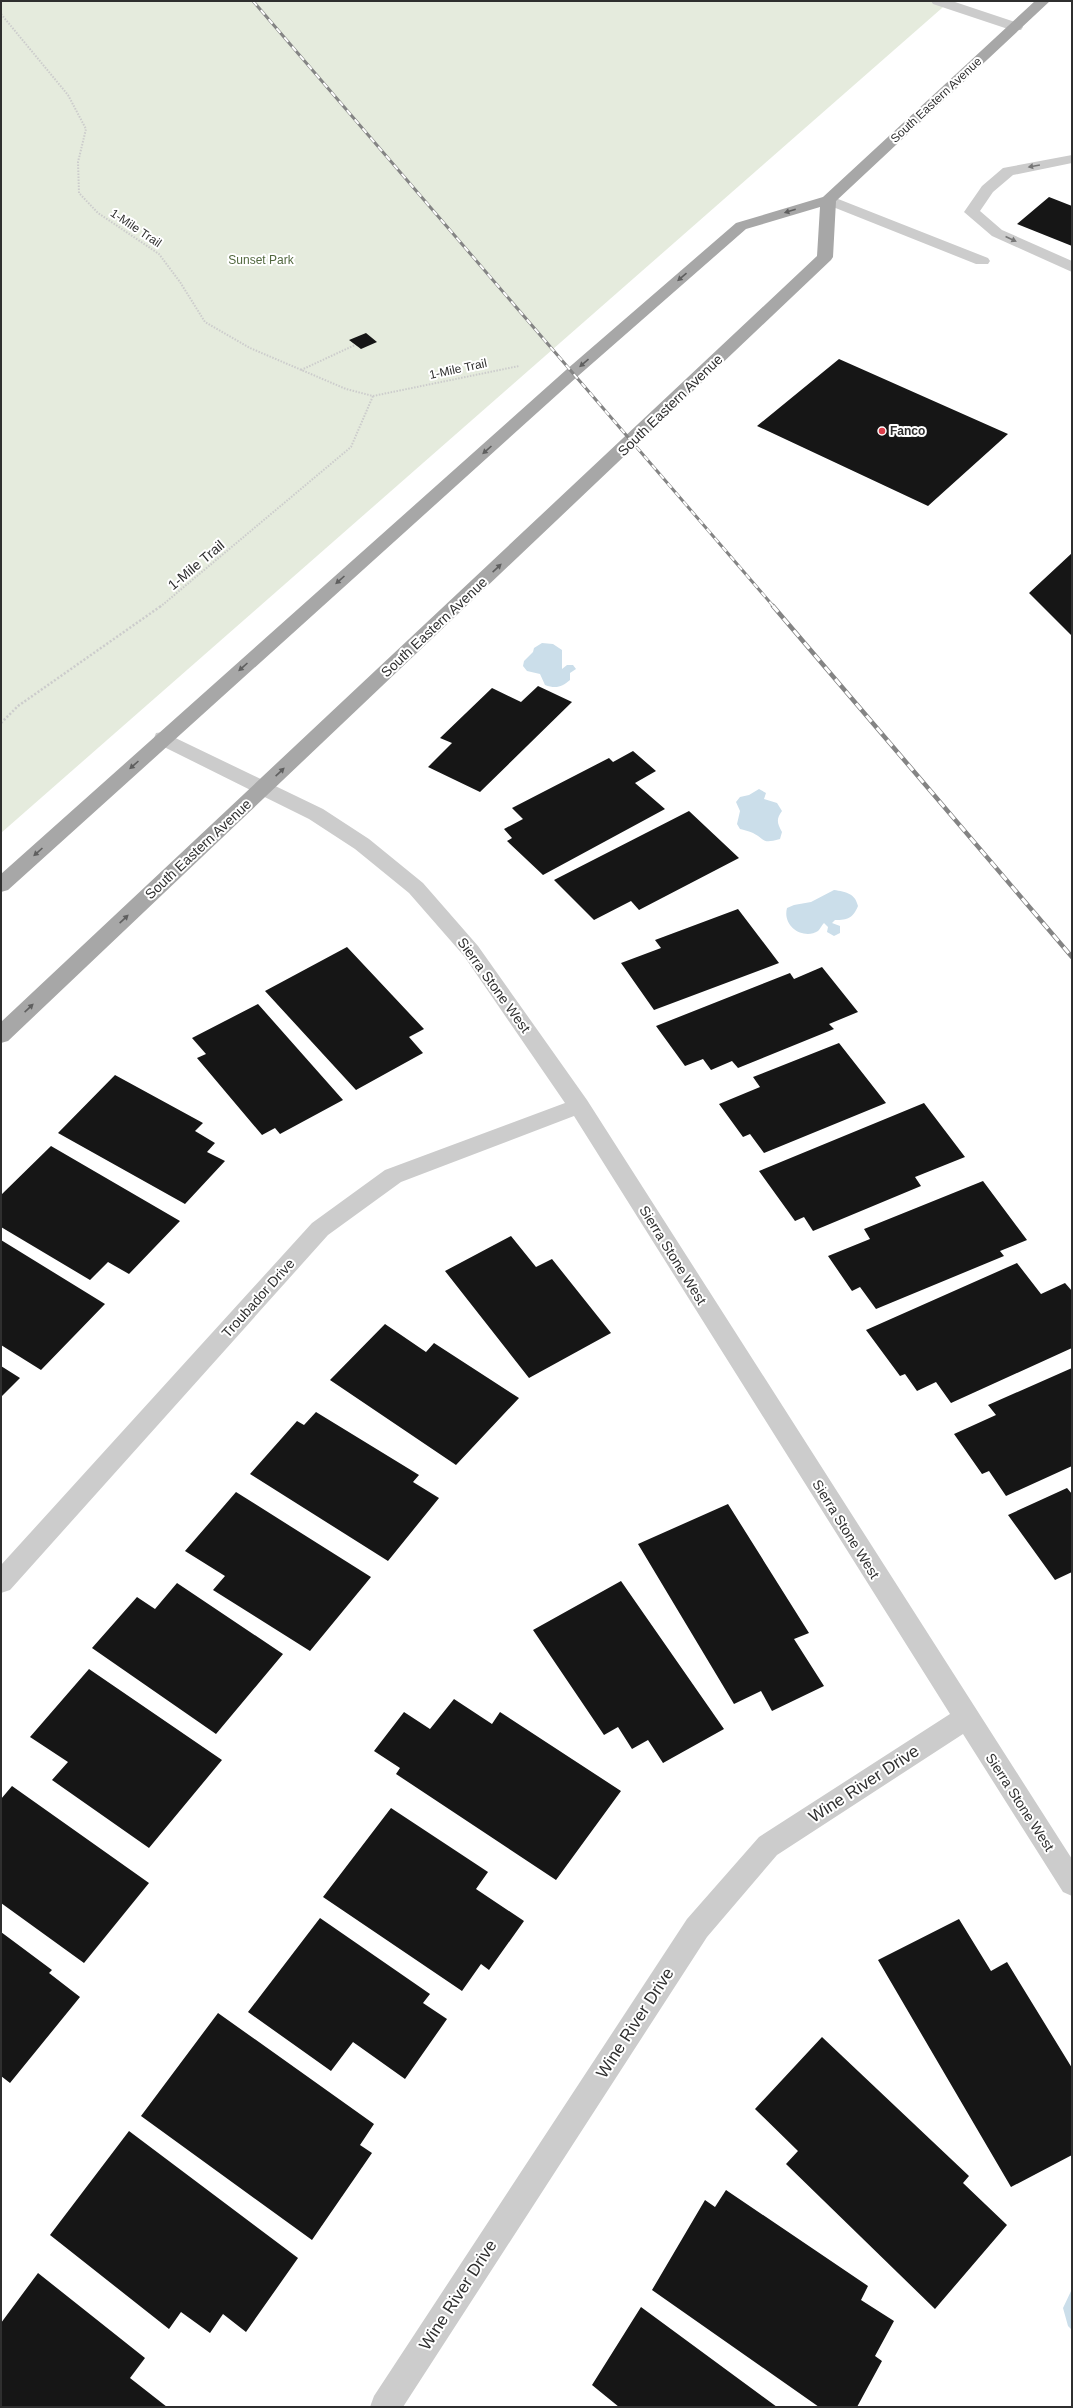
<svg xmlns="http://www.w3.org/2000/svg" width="1073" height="2408" font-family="Helvetica,sans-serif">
  <rect width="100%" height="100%" fill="#fff"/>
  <path fill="#e5ebdd" d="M1 1H950L1 833Z"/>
  <path fill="#cbdeea" d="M542 643 553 644 562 650V669L567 665H573L576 669 570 673V680C562 687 556 689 545 685L540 674 527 671 523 666 524 661 533 652 534 648Z
    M759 789 766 793 764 799 777 803 782 811C776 819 777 823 782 832L780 839C762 844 766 840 753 833 749 831 744 830 740 829L737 824 740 811 736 802 740 797 749 795Z
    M834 890C846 892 855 893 858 906 853 918 848 920 835 920L832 923 840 926V933L834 936 827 932 828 927 824 923C822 925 820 929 818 931 804 940 782 927 787 908L794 905 811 902Z
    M1072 2289V2330L1068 2326 1063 2308Z"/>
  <path fill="#161616" d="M1049 197 1072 206V246L1017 224Z
    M366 333 377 342 361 349 349 340Z
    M839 359 1008 434 928 506 757 426Z
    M1072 553V636L1029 593Z
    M538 686 572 702 480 792 428 767 452 743 440 738 492 688 521 702Z
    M633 751 656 771 635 783 665 809 543 875 507 841 512 838 504 829 523 819 512 808 609 758 613 762Z
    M689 811 739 858 639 910 631 901 594 920 554 880Z
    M738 909 779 963 654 1010 621 963 661 948 655 940Z
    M347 947 424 1029 409 1037 423 1053 356 1090 265 991Z
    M822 967 858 1012 829 1024 834 1029 738 1068 732 1061 711 1070 703 1059 685 1066 656 1026 790 973 794 979Z
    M258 1004 343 1100 280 1134 275 1128 262 1135 197 1058 206 1054 192 1038Z
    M839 1043 886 1103 764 1153 750 1134 743 1137 719 1104 760 1087 753 1077Z
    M115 1075 203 1123 195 1131 215 1143 207 1152 225 1161 185 1204 58 1133Z
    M924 1103 965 1157 915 1177 921 1186 813 1231 804 1217 795 1221 759 1171Z
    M51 1146 180 1221 129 1274 108 1262 90 1280 1 1227V1195Z
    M983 1181 1027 1240 1000 1251 1004 1256 876 1309 860 1287 852 1291 828 1256 870 1239 864 1229Z
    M511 1236 536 1267 552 1259 611 1333 529 1378 445 1271Z
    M1 1240 105 1304 41 1370 1 1345Z
    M1017 1263 1041 1294 1065 1283 1072 1291V1348L951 1403 936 1382 917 1391 905 1374 900 1376 866 1330Z
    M385 1324 426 1352 434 1343 519 1398 456 1465 330 1380Z
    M1 1366 20 1378 1 1397Z
    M1072 1368V1466L1006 1496 989 1471 982 1474 954 1434 996 1415 988 1405Z
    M316 1412 419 1475 413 1482 439 1498 388 1561 250 1474 297 1421 304 1425Z
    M1067 1488 1072 1494V1572L1055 1580 1008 1515Z
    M236 1492 371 1577 310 1651 213 1590 225 1576 185 1551Z
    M728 1504 809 1633 794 1639 824 1686 772 1711 761 1691 734 1704 638 1544Z
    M621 1581 724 1729 663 1763 648 1740 632 1749 618 1727 604 1735 533 1630Z
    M177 1583 283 1654 216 1734 92 1648 137 1597 155 1609Z
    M89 1669 222 1760 149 1848 52 1780 68 1762 30 1737Z
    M454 1699 492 1724 500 1712 621 1791 556 1880 396 1774 400 1768 374 1751 404 1712 430 1729Z
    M12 1786 149 1883 84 1963 1 1903V1799Z
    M391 1808 488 1872 476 1889 524 1921 489 1970 481 1964 462 1991 323 1897Z
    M320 1918 430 1994 423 2003 447 2019 405 2079 353 2042 331 2071 248 2012Z
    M959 1919 991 1971 1007 1962 1072 2068V2155L1011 2187 878 1960Z
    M1 1932 52 1970 49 1973 80 1997 10 2083 1 2076Z
    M218 2013 374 2124 360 2145 372 2153 312 2240 141 2116Z
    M822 2037 969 2176 963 2183 1007 2225 935 2309 786 2164 798 2151 755 2109Z
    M129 2131 298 2258 246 2332 223 2314 210 2333 181 2312 169 2329 50 2235Z
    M726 2190 868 2286 861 2300 894 2321 875 2356 882 2361 857 2407H819L652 2290 705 2200 715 2207Z
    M38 2273 145 2358 130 2378 167 2407H1V2323Z
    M641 2307 777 2407H619L592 2385Z"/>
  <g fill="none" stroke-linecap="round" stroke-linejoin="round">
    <path stroke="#ccc" stroke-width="2" stroke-dasharray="1.5 1.5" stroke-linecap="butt" d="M1 14 68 95 86 129 78 162 79 193 98 213 159 254 180 282 205 322 250 348 346 389 373 396 519 366
      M301 370 355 345
      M160 607 351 447 373 396"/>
    <path stroke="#ccc" stroke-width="2.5" stroke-dasharray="2 2" stroke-linecap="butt" d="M1 723 18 706 161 606"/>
    <path fill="#ccc" fill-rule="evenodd" d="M931 1H952L1021 24 1023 27 1021 30H1011L933 4Z
      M1072 155V163L1013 175 993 192 980 211 1002 230 1072 261V272L992 236 964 212 982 186 1003 168Z
      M828 195 988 258 990 261 988 264H976L823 203 820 200 823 197Z"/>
    <path fill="#ccc" fill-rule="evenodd" d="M163 732 323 809 369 839 423 883 478 946 587 1100 1072 1859V1896L1063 1892 963 1734 777 1855 707 1937 403 2407H370L374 2396 687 1919 759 1837 950 1714 574 1116 401 1182 328 1235 10 1590 1 1593V1565L312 1223 385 1170 565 1103 464 956 409 893 355 849 309 819 156 743 154 738 156 733Z"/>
    <path fill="#a7a7a7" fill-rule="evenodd" d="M1035 1H1050L836 201 833 257 831 260 8 1041 1 1043V1022L817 256 820 207 746 229 578 376 8 890 1 892V874L566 370 736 223 823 197Z"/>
    <defs>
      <path id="rail-far1" d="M253 1 774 607"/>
      <path id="rail" d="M773 606 1072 957"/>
    </defs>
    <use href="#rail-far1" stroke="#848484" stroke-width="3"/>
    <use href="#rail" stroke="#848484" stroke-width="4.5"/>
    <use href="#rail-far1" stroke="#fff" stroke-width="2" stroke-dasharray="6" stroke-linecap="butt"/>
    <use href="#rail" stroke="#fff" stroke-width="3" stroke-dasharray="8" stroke-linecap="butt"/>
  </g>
  <defs><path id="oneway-solid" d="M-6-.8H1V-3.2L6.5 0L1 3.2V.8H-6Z"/></defs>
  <g fill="#767676">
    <use href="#oneway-solid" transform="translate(1034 166) rotate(170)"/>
    <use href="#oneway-solid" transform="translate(1011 239) rotate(25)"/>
  </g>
  <g fill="#5f5f5f">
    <use href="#oneway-solid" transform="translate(790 211) rotate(163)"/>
    <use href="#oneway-solid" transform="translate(682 277) rotate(139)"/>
    <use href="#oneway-solid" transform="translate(584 363) rotate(139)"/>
    <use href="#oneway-solid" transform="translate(487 450) rotate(138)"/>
    <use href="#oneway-solid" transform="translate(497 568) rotate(-43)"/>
    <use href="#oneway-solid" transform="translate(340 580) rotate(138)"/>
    <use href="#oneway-solid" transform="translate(243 667) rotate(138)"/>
    <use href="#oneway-solid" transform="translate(134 765) rotate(138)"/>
    <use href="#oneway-solid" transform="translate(280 772) rotate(-43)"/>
    <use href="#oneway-solid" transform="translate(38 852) rotate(138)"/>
    <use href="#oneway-solid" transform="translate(124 919) rotate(-43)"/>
    <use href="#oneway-solid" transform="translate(29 1008) rotate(-43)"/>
  </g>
  <circle fill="#da3d49" stroke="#fff" stroke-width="1.5" cx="882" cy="431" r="4"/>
  <g text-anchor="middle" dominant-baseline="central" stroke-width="4" stroke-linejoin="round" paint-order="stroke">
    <g font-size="12" fill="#2f2f2f" stroke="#fff">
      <text transform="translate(936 100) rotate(-43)">South Eastern Avenue</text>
      <text transform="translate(136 228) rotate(34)">1-Mile Trail</text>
      <text transform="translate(458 369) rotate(-12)">1-Mile Trail</text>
    </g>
    <g font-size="12" fill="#52683f" stroke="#fff">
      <text x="261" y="260">Sunset Park</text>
    </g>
    <g font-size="12" font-weight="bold" fill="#2f2f2f" stroke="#fff" text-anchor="start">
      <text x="890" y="431">Fanco</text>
    </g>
    <g font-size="14" fill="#2f2f2f" stroke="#fff">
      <text transform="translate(670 405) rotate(-44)">South Eastern Avenue</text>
      <text transform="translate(196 565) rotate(-40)">1-Mile Trail</text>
      <text transform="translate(434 627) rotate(-43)">South Eastern Avenue</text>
      <text transform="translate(198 849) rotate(-43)">South Eastern Avenue</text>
      <text transform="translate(494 985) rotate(54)">Sierra Stone West</text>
      <text transform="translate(673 1255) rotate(58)">Sierra Stone West</text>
      <text transform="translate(258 1298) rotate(-48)">Troubador Drive</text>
      <text transform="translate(846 1529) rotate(58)">Sierra Stone West</text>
      <text transform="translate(1020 1802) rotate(57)">Sierra Stone West</text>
    </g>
    <g font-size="17" fill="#2f2f2f" stroke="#fff">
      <text transform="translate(864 1784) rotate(-33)">Wine River Drive</text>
      <text transform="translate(635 2023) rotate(-57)">Wine River Drive</text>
      <text transform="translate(458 2295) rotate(-57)">Wine River Drive</text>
    </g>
  </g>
  <rect width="1073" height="2408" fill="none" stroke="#2f2f2f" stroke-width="4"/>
</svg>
